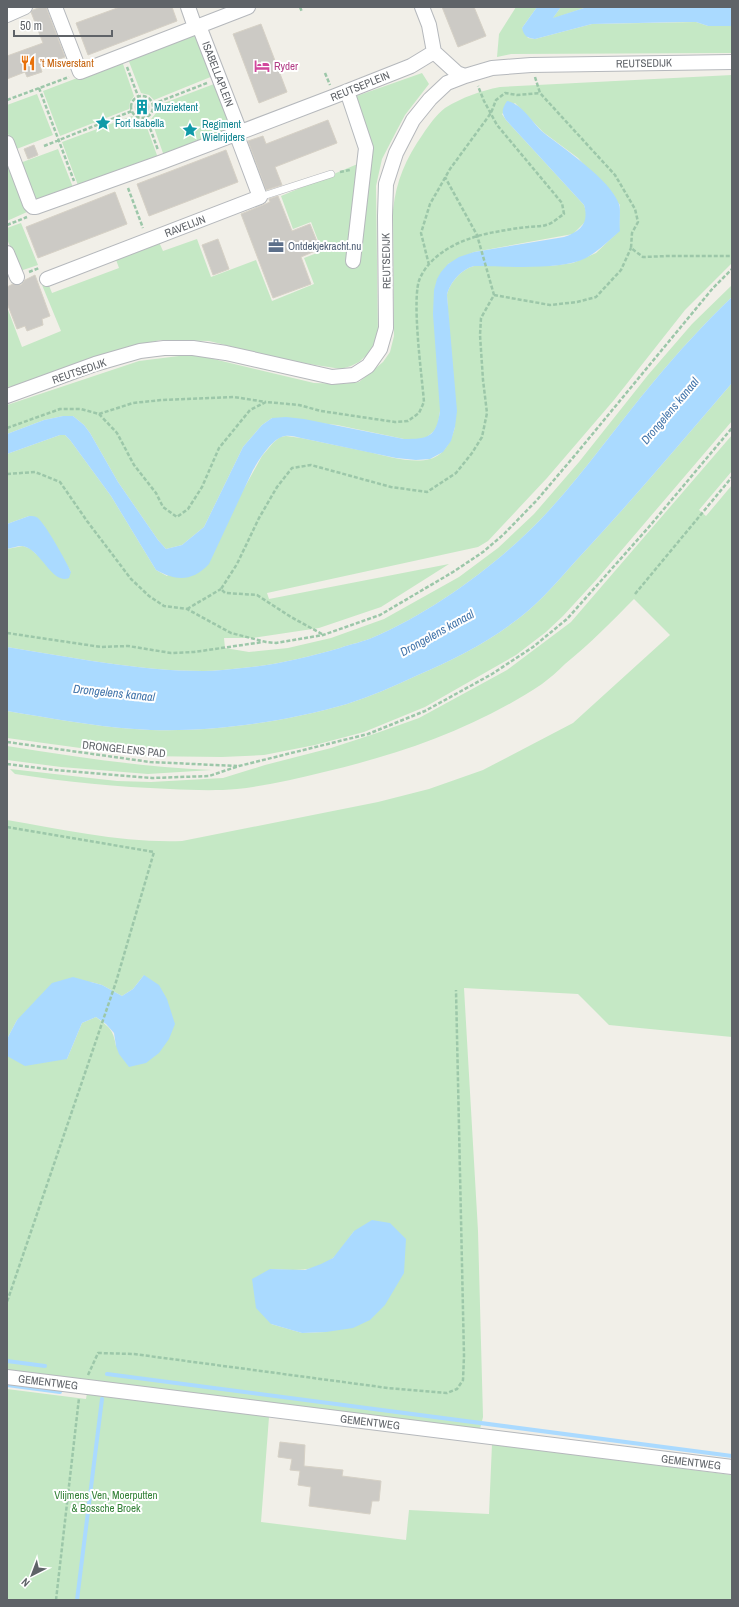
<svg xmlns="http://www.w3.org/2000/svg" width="739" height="1607" font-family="'Archivo Narrow',sans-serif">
  <rect width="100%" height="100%" fill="#f1efe8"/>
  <path fill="#c5e8c5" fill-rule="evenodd" d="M516 7H537L522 28 528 38 535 39 592 24 696 22 708 26H732V53L511 54 497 57 499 34Z
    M561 7H587L552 19Z
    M196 34 213 76 154 100 149 95 141 93 128 59Z
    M122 61 134 96 130 102 129 109 60 136 43 91Z
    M422 73 429 84 405 115 397 130 382 159 376 186 378 337 372 350 359 362 351 366 341 369 290 361 209 341 160 340 135 346 16 386 7 387V307L22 347 61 331 42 285 48 283 52 293 119 268 115 257 159 242 163 251 197 239 211 277 256 260 272 301 314 284 304 258 322 251 311 222 293 229 281 196 360 163 351 98Z
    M732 75V263L685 310 614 400 547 478 488 541 478 547 267 593 269 599 449 564 381 607 319 628 252 638H224L225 648 249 652 288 648 331 638 384 619 459 577 498 548 534 514 579 462 648 375 692 324 732 285V297C705 323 679 351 655 380 616 426 582 476 541 519 498 564 431 613 374 637 363 642 351 644 340 648 308 657 276 665 242 668 229 669 216 671 203 671 139 671 70 657 7 647V549L23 546 31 549 36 554 71 572 44 526 29 516 7 524V454L60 435H65L70 440 111 496 156 570 167 576 241 494 262 456 273 443 280 437 286 436 301 438C323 443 346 447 369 452 386 456 413 464 430 459 445 455 451 441 455 427L447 295C450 282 462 269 474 266H551L573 263 596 253 619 231 620 205 578 158 543 132 515 103 502 114 506 120 584 205 587 215 585 222 573 234 474 252 448 264 440 395V411L438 424 434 431 427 437 420 439H404L337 425 272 418 262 425 243 447 204 527 182 545 166 549 158 540 118 482 90 433 84 425 73 416H63L44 420 7 434V405L139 361 179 356H201L314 383 342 384 359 382 383 362 390 352 394 336 393 210C396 181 406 158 423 134 429 125 436 115 445 108 463 97 480 91 500 87Z
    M214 84 234 127 164 156 151 119 156 113V106Z
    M37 94 53 135 14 150 7 131V105Z
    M132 116 137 120 145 122 158 158 79 188 62 142Z
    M58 149 74 190 35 205 20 163Z
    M10 165 27 212 7 221V166Z
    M21 223 38 265 20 271 7 239V228Z
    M732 383V421L597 579 563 616 546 632 516 655 425 707 364 732 315 745 264 755 222 757 139 756 7 738V711C49 718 92 726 134 729 202 734 282 723 347 704 371 696 395 686 418 675 458 658 496 638 529 610 549 593 567 570 585 551 636 496 684 439 732 383Z
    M732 435V471L699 510 706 516 732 485V1037L609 1025 578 994 464 988 478 1231 483 1417 480 1429 7 1371V1054V1056L67 1059 82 1023 96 1017C110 1028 113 1029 116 1046L144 975 133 989 122 996 102 985 91 982 17 1020 7 1039V820C65 830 123 843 182 841L378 802 429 789 483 770 573 723 670 635 634 599C612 621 590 644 565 664 558 671 550 678 542 684 476 728 401 754 324 772 295 779 266 786 237 789 215 791 192 790 170 789 118 787 66 782 15 774L10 769 117 781 151 782 223 778 265 765 331 748 374 734 419 718 507 670 571 622ZM354 1231 326 1332 302 1333 271 1324 270 1269C292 1270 315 1273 333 1258 341 1251 348 1239 354 1231Z
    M7 746C75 757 143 767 212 770L148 774 61 767 7 760Z
    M7 1389 86 1399 87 1393 269 1417 261 1522 406 1540 409 1510 489 1514 492 1444 732 1475V1600H7Z"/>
  <path fill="#aadaff" d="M537 7H561L553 18 587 7H732V26H708L696 22H683L592 24 535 39C527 38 524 36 522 28Z
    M507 101C523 104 532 123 544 133 564 149 610 179 619 204 621 207 619 225 620 231 609 240 599 251 586 258 561 271 504 266 474 266 462 269 450 282 447 295L457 411 455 427 451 441 443 452 430 459 416 460 396 458 301 438C296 437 290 435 285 436 272 438 259 460 253 470L209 564C192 582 176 581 156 570L111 496 70 440 65 435H60L7 454V434L44 420 63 416H73L84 425 90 433 118 482 158 540 166 549 182 545 204 527 243 447 262 425 272 418 286 417 304 419 404 439C429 439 436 437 440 411L433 314 434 290 437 279 441 272 448 264 459 257 474 252 564 237C582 231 589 222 584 205L506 120C501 112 502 109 507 101Z
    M732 297V383C684 439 636 496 585 551 567 570 549 593 529 610 496 638 458 658 418 675 395 686 371 696 347 704 282 723 202 734 134 729 92 726 49 718 7 711V647C70 657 139 671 203 671 216 671 229 669 242 668 276 665 308 657 340 648 351 644 363 642 374 637 431 613 498 564 541 519 582 476 616 426 655 380 679 351 705 323 732 297Z
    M29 516C32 516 35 516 38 518 46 525 66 561 71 572L69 578C51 585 41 548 22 546 17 546 12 548 7 549V524Z
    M144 975 159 985 167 999 175 1024 169 1039 159 1053 146 1063 129 1067 119 1054 116 1046 114 1033 106 1024 96 1017 82 1023 67 1059 25 1066 7 1056V1039L17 1020 52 983 73 977 102 985 122 996 133 989Z
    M372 1220 390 1223 406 1239 404 1273 385 1305 370 1320 353 1328 326 1332 302 1333 271 1324 256 1308 252 1279 270 1269 305 1270 321 1264 333 1258 354 1231Z"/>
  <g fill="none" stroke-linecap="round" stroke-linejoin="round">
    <path stroke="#aadaff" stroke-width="4" d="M7 1361 45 1366
      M107 1374 732 1456
      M7 1385 60 1392
      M77 1600 102 1399"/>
  </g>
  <path fill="#cccac5" stroke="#d6d1c6" d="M41 7H46L65 57 40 66 42 72 27 77 25 72 7 79V56L43 43 31 12 33 10Z
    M120 7H172L177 21 88 55 76 23Z
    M442 7H474L486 36 458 47Z
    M261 24 287 92 259 103 233 34Z
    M135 107a7 7 0 1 1 14 0a7 7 0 1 1-14 0Z
    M328 120 337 143 275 167 282 185 266 190 248 141 263 136 266 144Z
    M34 145 38 155 28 159 24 149Z
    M226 150 238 182 149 216 137 184Z
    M115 192 127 224 38 258 26 227Z
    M278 196 292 231 310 224 320 249 301 257 311 284 273 298 241 214 263 205 270 202 269 199Z
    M218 239 229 269 213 275 202 245Z
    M35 275 50 316 42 319 43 325 27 331 25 326 17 329 7 303V287L13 284 21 285 25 280Z
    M280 1442 305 1445 304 1466 343 1470 342 1476 381 1481 379 1501H372L370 1514 309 1506 311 1487 298 1485 300 1471 290 1470 292 1459 278 1457Z"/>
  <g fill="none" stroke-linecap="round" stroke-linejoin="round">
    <defs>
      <path id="service" d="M260 197 331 174"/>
      <path id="minor" d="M55 7 80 72 248 7
        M188 7 195 27
        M422 7 429 25 434 52
        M7 15 25 7
        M199 26 240 132
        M434 52 457 73 465 76
        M347 91 366 148 353 261
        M7 143 30 204 33 207H36L162 162 335 96 411 66 434 52
        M7 253 17 277
        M47 279 260 197 236 133
        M7 396 95 364 140 351 164 348H193L226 353 332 377 354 375 368 366 380 349 386 328 385 216 386 184 396 153 413 120 430 99 447 83 465 76 492 68 531 65 732 62
        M7 1377 732 1467"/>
    </defs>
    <use href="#service" stroke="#b5b8bc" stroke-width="8"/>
    <use href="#minor" stroke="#b5b8bc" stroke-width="16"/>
    <path stroke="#9cc7a9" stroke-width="2.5" stroke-dasharray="4 2" stroke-linecap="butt" d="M300 7 302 12
      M127 67 138 96
      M325 73 330 85
      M535 77 540 93 615 175 635 209 638 222 632 233 631 248 643 257 668 256H732
      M39 88 74 181
      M131 107a11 11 0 1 1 22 0a11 11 0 1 1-22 0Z
      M7 100 69 77
      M153 104 207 83
      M146 117 158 150
      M44 146 132 111
      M340 172 350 170
      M128 188 143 228
      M7 225 27 217
      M429 265 421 233 430 204 450 169 491 113 496 100 505 93 517 95 540 93
      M29 272 39 268
      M494 295 550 305 577 302 596 297 621 270 631 248
      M99 414 133 403 162 400 234 397 266 402
      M7 428 60 409H81L99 414 117 433 134 465 156 493 163 507 177 517 188 509 202 487 219 448 250 410 266 402 299 405 321 411 395 422 408 421 419 413 424 402C422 377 411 297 420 278 433 250 467 237 495 232 506 230 517 228 528 227 534 226 540 227 546 225 552 224 559 217 564 214L562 203 497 125 484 101 478 86
      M7 474 35 472 60 482 87 521 131 579 149 596 164 606 187 609 231 633 266 642 276 643 323 635 380 615 453 572 483 552 504 534 537 500 576 454 713 288 732 269
      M635 594 732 477
      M187 609 221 589
      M7 633 101 647 128 646 171 653 194 652 263 642
      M322 634 291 617 257 595 225 593 221 589 237 564 259 518 277 487 292 468 311 465 391 487 427 492 456 473 472 453 482 437 487 413 483 380 480 335 481 318 494 295 477 235 445 177
      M7 742 150 762 237 766
      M7 764 54 770 152 778 209 776 239 766 368 734 425 711 492 674 533 647 567 619 648 528 732 428
      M7 827 154 852 116 982 7 1302
      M88 1375 98 1353 134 1354 388 1388 447 1393 457 1389 463 1380 464 1356 456 990
      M56 1600 79 1398"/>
    <use href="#service" stroke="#fff" stroke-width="7"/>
    <use href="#minor" stroke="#fff" stroke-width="14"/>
  </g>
  <defs>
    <symbol id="restaurant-bare" viewBox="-9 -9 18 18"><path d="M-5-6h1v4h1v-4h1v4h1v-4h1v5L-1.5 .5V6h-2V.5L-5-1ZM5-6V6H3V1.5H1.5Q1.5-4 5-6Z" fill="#e8710a" stroke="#fff" stroke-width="2.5" paint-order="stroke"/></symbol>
    <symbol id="hotel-bare" viewBox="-9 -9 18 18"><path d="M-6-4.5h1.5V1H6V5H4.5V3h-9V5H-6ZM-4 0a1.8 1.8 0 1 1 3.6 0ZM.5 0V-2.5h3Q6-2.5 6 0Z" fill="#d1479c" stroke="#fff" stroke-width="2.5" paint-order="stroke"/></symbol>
    <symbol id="building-bare" viewBox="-9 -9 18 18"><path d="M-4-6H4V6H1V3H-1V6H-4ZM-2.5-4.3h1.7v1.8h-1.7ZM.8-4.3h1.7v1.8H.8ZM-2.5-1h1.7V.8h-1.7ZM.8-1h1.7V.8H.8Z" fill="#0f9aa8" stroke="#fff" stroke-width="2.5" paint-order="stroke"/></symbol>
    <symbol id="sight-bare" viewBox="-9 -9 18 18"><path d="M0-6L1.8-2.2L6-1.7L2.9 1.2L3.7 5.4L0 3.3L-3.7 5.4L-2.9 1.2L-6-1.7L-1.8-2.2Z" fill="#0f9aa8" stroke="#fff" stroke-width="2.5" paint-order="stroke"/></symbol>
    <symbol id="office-bare" viewBox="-9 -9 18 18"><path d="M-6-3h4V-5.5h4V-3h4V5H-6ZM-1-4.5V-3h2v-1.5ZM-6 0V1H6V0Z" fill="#5c6f8a" stroke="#fff" stroke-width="2.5" paint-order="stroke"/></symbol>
  </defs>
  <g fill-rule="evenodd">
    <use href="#restaurant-bare" x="17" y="52" width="22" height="22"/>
    <use href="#hotel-bare" x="251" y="55" width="22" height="22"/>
    <use href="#building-bare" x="131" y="96" width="22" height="22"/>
    <use href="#sight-bare" x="92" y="112" width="22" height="22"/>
    <use href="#sight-bare" x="179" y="119" width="22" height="22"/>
    <use href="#office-bare" x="265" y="235" width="22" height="22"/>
  </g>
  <g text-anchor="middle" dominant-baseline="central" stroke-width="4" stroke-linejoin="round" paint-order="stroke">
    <g font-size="11" fill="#c56008" stroke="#fff" text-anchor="start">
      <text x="40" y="63">’t Misverstant</text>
    </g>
    <g font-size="11" fill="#5f6368" stroke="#fff">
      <text transform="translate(644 63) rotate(-1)">REUTSEDIJK</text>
      <text transform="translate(218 74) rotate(69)">ISABELLAPLEIN</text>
      <text transform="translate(360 86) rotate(-22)">REUTSEPLEIN</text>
      <text transform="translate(185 226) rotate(-21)">RAVELIJN</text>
      <text transform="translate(386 261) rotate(-91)">REUTSEDIJK</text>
      <text transform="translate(79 371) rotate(-19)">REUTSEDIJK</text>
      <text transform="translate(124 749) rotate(6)">DRONGELENS PAD</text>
      <text transform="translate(48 1382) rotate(7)">GEMENTWEG</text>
      <text transform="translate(370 1422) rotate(7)">GEMENTWEG</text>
      <text transform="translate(691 1462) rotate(7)">GEMENTWEG</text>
    </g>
    <g font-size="11" fill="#b23c85" stroke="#fff" text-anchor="start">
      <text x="274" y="66">Ryder</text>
    </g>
    <g font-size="11" fill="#0d838f" stroke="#fff" text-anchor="start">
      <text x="154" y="107">Muziektent</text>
      <text x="115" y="123">Fort Isabella</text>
      <text x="202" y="124">Regiment<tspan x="202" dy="13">Wielrijders</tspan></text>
    </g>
    <g font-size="11" fill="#4e5e75" stroke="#fff" text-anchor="start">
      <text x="288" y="246">Ontdekjekracht.nu</text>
    </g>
    <g font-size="11" fill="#348238" stroke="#fff">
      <text x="106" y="1495">Vlijmens Ven, Moerputten<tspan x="106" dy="13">&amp; Bossche Broek</tspan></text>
    </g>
    <g font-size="12" font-style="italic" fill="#4174aa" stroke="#fff">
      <text transform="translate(670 411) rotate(-50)">Drongelens kanaal</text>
      <text transform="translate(437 633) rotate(-29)">Drongelens kanaal</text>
      <text transform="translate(114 693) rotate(6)">Drongelens kanaal</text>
    </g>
  </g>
  <rect width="739" height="1607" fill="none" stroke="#5f6368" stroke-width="16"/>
  <g transform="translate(32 1575) rotate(222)" stroke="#ffffff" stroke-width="3" paint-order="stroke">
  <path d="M0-3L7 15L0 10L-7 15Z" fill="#5f6368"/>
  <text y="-6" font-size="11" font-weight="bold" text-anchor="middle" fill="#5f6368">N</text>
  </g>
  <path d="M14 30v6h98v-6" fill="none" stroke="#5f6368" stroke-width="2"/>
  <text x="20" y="30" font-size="12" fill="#5f6368" stroke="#ffffff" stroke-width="3" paint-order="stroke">50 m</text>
</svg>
